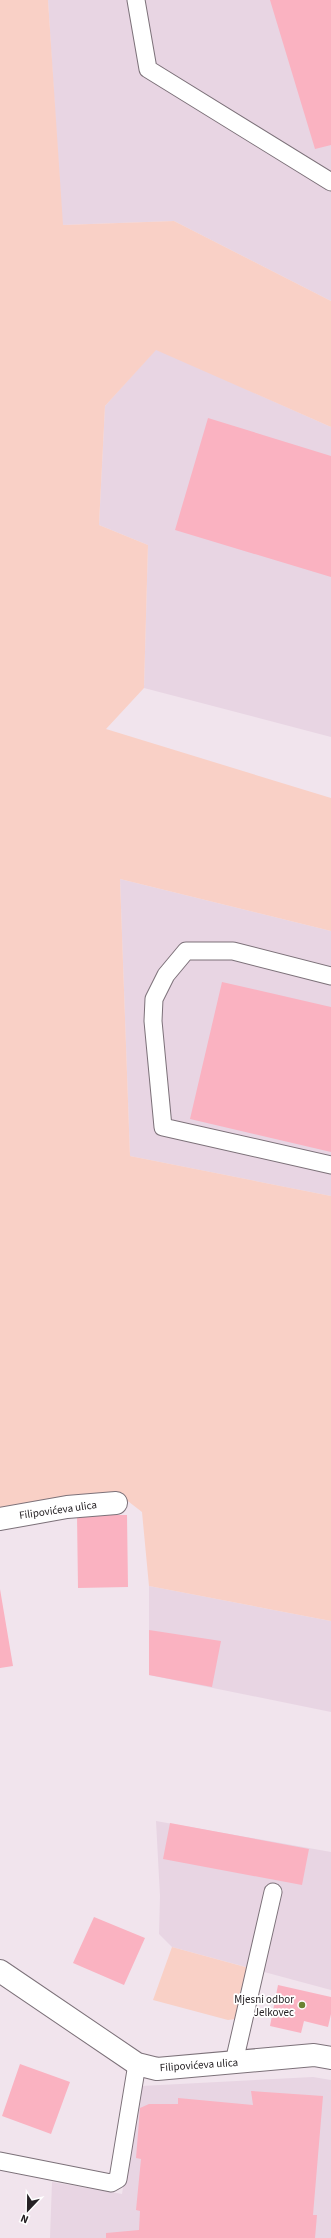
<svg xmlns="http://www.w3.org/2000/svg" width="331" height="2238" font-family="'Source Sans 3',sans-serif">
  <rect width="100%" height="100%" fill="#f1e4ed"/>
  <path fill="#e8d5e3" d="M48 0H331V301L174 221 62 225Z
    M156 349 331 427V737L144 688 148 545 99 525 105 406Z
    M120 879 331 931V1196L130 1156Z
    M149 1586 331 1621V1712L149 1675Z
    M156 1821 331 1852V1990L172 1947 159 1934 160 1896Z
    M313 2077 331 2080V2238H50L52 2182 122 2194 141 2086Z"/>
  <path fill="#f9d0c6" d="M0 0H48L63 225 174 221 331 301V427L156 350 105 406 99 525 148 545 144 688 106 729 331 798V931L120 879 130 1156 331 1196V1621L149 1586 142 1512 120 1495 0 1510Z
    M172 1947 249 1968 235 2019 228 2020 153 2000Z"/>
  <path fill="#fab2c1" d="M270 0H331V145L315 149Z
    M208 418 331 456V577L175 530Z
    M222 982 331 1007V1152L190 1119Z
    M77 1515H127L128 1587 78 1588Z
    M0 1589 13 1666 0 1668Z
    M149 1630 221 1641 212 1687 149 1675Z
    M170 1823 309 1849 302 1885 163 1859Z
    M94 1917 145 1938 124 1985 73 1963Z
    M278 1985 331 1997V2014L328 2027 304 2021 301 2033 270 2026Z
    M20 2064 70 2082 51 2134 2 2116Z
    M251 2091 323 2096 313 2215H317L315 2238H106V2233L139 2230 140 2211 136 2210 141 2159 136 2158 140 2108 149 2104H178V2098L253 2105Z"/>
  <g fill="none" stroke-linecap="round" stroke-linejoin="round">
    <defs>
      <path id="lane" d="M136 0 148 69 331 182
        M331 976 233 951H186L166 975 154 999 153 1021 163 1127 331 1165
        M234 2062 273 1892
        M0 2161 111 2183 118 2179 137 2064"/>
      <path id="street" d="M0 1519 67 1507 116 1503
        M0 1971 137 2064 157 2069 314 2055 331 2058"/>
    </defs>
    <use href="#lane" stroke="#7c7179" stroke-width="19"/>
    <use href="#street" stroke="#7c7179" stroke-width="24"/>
    <use href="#lane" stroke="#fff" stroke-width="17"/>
    <use href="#street" stroke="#fff" stroke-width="22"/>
  </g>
  <circle fill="#6b8233" stroke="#fff" stroke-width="1.5" cx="302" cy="2005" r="4"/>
  <g text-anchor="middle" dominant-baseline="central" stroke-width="3.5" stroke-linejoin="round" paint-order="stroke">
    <g font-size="11" fill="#252124" stroke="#fff">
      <text transform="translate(58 1510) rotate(-8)">Filipovićeva ulica</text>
      <text transform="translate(199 2065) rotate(-4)">Filipovićeva ulica</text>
    </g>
    <g font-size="11" fill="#252124" stroke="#fff" text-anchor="end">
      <text x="294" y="1999">Mjesni odbor<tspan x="294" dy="13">Jelkovec</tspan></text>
    </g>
  </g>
  <g transform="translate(28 2210) rotate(202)" stroke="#ffffff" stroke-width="3" paint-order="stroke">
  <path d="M0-3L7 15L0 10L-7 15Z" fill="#252124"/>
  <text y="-6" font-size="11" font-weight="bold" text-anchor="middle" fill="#252124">N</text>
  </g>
</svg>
